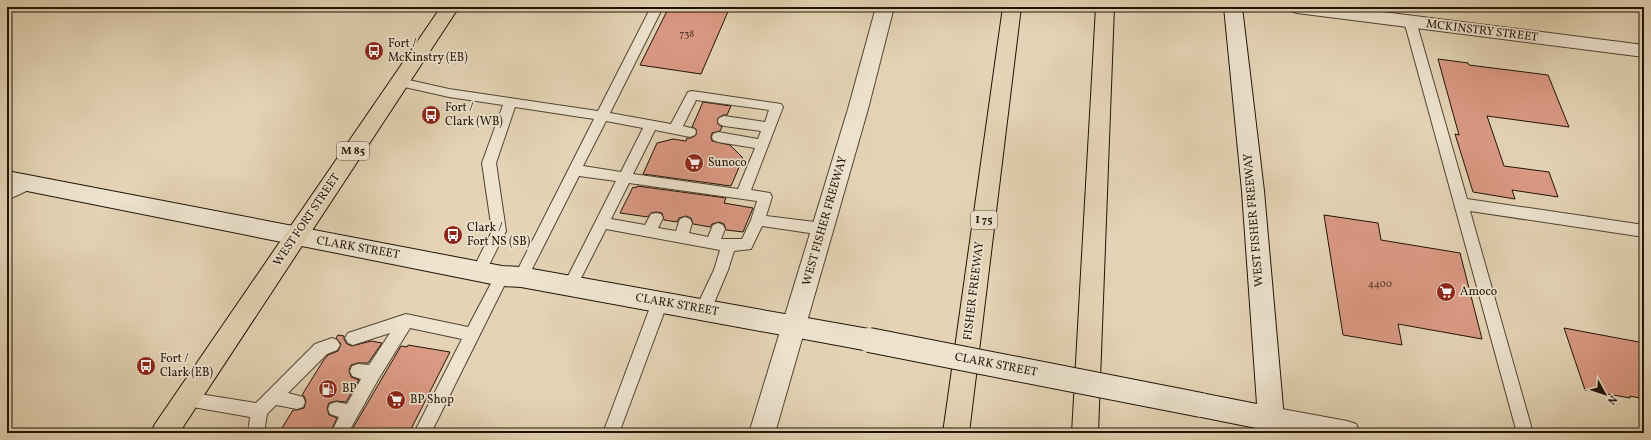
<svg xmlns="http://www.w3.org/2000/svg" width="1651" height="440" font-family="Vollkorn,serif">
  <rect width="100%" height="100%" fill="#e4d4b5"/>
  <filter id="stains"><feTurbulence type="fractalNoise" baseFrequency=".005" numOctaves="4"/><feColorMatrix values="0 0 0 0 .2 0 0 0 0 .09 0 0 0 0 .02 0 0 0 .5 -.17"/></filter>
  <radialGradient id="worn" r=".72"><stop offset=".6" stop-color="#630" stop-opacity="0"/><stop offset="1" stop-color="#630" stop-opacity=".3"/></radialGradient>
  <path fill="#db9984" stroke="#1f1406" d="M669 7H730L701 74 640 65Z
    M1438 59 1468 63 1469 65 1548 75 1569 127 1487 116 1504 166 1549 172 1558 197 1512 190 1515 199 1473 192 1455 134 1459 135Z
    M703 102 731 106 727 115H723L718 118V124L722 127 720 131 712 133 711 137 712 141 730 145 743 158 731 186 643 174 657 143 673 139 686 141 687 138H691L696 135V129L692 127Z
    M637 186 726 198 724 203 753 208 743 232 726 230 724 224 719 222 712 224 710 227 693 224 691 218 686 216 679 218 677 222 664 220 662 213 656 212 651 213 648 217 620 213 633 187 636 188Z
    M1324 215 1378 223 1381 240 1460 253 1482 339 1398 324 1402 345 1343 335Z
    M1564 328 1644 343V399L1630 396V398L1585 390Z
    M338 335 344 336V339L347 344 352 346 371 341 382 343 368 363H358L351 365 349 370 351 377 359 380 346 402 336 401 329 403 327 408 329 415 337 418 330 433H279L293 410H297L304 408 306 401 304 396 302 395 323 361 328 355 338 351 341 344 336 338Z
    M408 345 450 352 409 433H350L401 346 407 347Z"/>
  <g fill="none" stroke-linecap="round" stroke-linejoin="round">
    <defs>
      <path id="service" d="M651 7H663L610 113 671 124 688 92 692 91 781 104 783 107 751 190 770 193 772 197 766 216 823 223 828 225 830 229 828 233 823 235 762 226 751 249 734 251 728 270 711 310 708 315 703 316 698 315 695 310 714 270 720 250 606 229 575 290 570 292 565 290 563 286 616 181 579 176 526 281 521 283 516 281 514 277 594 119 515 107 496 163 506 231 484 275 479 277 474 275 472 271 492 231 482 163 503 105 449 97 400 86 396 85 394 82 396 79 400 78 449 89 598 111ZM696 100 769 110 765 122 724 116 719 118 718 121 719 124 724 126 761 131 758 139 718 132 713 134 712 137 713 140 718 142 755 148 738 189 633 174 655 130 690 137 695 135 696 132 695 129 683 126ZM606 121 643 128 621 172 583 166ZM629 183 757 201 751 220 742 239H721L725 229 723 225 718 223 713 225 708 237 689 233 692 223 690 219 685 217 680 219 676 231 658 228 663 218 661 214 656 213 651 214 645 225 611 219Z
        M1410 17 1414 18 1416 21 1467 199 1644 225V237L1470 211 1533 433H1517L1404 21 1406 18Z
        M28 179 33 180 35 184 33 188 7 200V189Z
        M502 270 507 272 509 276 431 433H414L462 339 410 328 379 378 348 433H331L339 417 330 414 328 409 330 404 336 402 347 404 361 379 352 376 350 371 352 366 358 364 369 365 390 333 353 345 348 343 345 338 348 333 406 314 468 327 497 272Z
        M660 296 665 298 668 302 619 433H603L652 302 655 298Z
        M332 338 337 340 340 345 337 350 327 354 288 393 303 397 305 402 303 407 297 409 276 405 267 414 264 433H248L250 417 187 406 181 404 179 399 181 394 187 392 256 403 315 344Z"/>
      <path id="minor" d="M1288 7H1343L1644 45V57L1297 13 1291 11Z"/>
      <path id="tertiary" d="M876 7H894L868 109 775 433H749L848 109Z
        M1271 407 1347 421 1356 424 1360 433H1259L1258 419 1262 411Z"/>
      <path id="secondary" d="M1224 7H1242L1264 191 1284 419 1280 427 1271 431 1201 417 1192 413 1188 405 1192 397 1201 393 1257 404 1242 191Z
        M7 171 502 266 521 267 869 329 878 333 881 340 878 347 869 351 521 287 502 286 7 187Z"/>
      <path id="primary" d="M441 7H459L179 433H151L155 424Z"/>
      <path id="motorway" d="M1003 7H1021L969 433H943Z
        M1096 7H1114L1098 433H1072Z"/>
    </defs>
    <use href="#service" stroke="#504432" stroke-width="2"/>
    <use href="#minor" stroke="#504432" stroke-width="2"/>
    <use href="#tertiary" stroke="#504432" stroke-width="2"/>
    <use href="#secondary" stroke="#1f1406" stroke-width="2"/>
    <use href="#primary" stroke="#1f1406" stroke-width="2"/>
    <use href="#motorway" stroke="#1f1406" stroke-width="2"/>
    <use href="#service" fill="#ede3cf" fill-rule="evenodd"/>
    <use href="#minor" fill="#ede3cf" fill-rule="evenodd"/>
    <use href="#tertiary" fill="#ede3cf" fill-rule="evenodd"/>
    <use href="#secondary" fill="#ede3cf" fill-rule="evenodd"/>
    <use href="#primary" fill="#e4d4b5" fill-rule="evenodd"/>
    <use href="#motorway" fill="#e4d4b5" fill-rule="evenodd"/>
    <defs>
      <path id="secondary-bridge" d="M869 340 1201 405"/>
    </defs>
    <use href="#secondary-bridge" stroke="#1f1406" stroke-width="26" stroke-linecap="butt"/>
    <use href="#secondary-bridge" stroke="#ede3cf" stroke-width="24"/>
  </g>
  <defs>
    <symbol id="bus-disc" viewBox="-11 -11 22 22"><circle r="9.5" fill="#8f2418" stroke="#ede3cf"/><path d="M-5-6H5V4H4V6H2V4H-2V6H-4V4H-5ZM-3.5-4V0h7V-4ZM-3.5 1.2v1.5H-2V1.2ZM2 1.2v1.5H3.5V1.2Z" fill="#fff"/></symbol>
    <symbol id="supermarket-disc" viewBox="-11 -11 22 22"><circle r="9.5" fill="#8f2418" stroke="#ede3cf"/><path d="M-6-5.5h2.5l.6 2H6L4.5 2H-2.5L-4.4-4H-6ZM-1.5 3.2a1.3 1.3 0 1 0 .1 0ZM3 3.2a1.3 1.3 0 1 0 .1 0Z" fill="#fff"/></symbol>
    <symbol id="fuel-disc" viewBox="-11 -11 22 22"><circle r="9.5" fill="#8f2418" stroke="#ede3cf"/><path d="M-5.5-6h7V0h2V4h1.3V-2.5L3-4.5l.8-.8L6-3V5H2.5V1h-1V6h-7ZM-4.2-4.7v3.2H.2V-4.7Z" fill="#fff"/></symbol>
  </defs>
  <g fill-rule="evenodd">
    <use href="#bus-disc" x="363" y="40" width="22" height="22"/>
    <use href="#bus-disc" x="420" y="104" width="22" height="22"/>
    <use href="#supermarket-disc" x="683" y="152" width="22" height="22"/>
    <use href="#bus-disc" x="442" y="224" width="22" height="22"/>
    <use href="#supermarket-disc" x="1435" y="281" width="22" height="22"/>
    <use href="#bus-disc" x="135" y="355" width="22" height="22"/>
    <use href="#fuel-disc" x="317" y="378" width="22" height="22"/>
    <use href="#supermarket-disc" x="385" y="389" width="22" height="22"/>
  </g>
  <g text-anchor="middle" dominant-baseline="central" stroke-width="3.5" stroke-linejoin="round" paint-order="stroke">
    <g font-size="10" fill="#4e3526">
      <text x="687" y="34">738</text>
      <text x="1380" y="284">4400</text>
    </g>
    <g fill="#ede3cf" stroke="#5d5242" stroke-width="1">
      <rect x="337" y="142" width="32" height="18" rx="3"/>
      <rect x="971" y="211" width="26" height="18" rx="3"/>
    </g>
    <g font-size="11" font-weight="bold" fill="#1f1406">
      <text x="353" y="151">M 85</text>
      <text x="984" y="220">I 75</text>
    </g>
    <g font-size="12" fill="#1f1406" stroke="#ede3cf">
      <text transform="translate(1482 31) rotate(7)">MCKINSTRY STREET</text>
      <text transform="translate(307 220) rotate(-56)">WEST FORT STREET</text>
      <text transform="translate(1254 220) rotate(-95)">WEST FISHER FREEWAY</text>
      <text transform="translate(825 221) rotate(-74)">WEST FISHER FREEWAY</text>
      <text transform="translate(358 248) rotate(10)">CLARK STREET</text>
      <text transform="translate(974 291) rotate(-83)">FISHER FREEWAY</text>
      <text transform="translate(677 305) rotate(10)">CLARK STREET</text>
      <text transform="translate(996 365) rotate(11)">CLARK STREET</text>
    </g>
    <g font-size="12" fill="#1f1406" stroke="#ede3cf" text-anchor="start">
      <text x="388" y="44">Fort /<tspan x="388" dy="14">McKinstry (EB)</tspan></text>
      <text x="445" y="108">Fort /<tspan x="445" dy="14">Clark (WB)</tspan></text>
      <text x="708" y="163">Sunoco</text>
      <text x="467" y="228">Clark /<tspan x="467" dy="14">Fort NS (SB)</tspan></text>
      <text x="1460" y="292">Amoco</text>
      <text x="160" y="359">Fort /<tspan x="160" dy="14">Clark (EB)</tspan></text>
      <text x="342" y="389">BP</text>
      <text x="410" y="400">BP Shop</text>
    </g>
  </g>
  <rect width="1651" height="440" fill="none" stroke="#e4d4b5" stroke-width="24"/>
  <rect x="8" y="8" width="1635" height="424" fill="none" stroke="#1f1406" stroke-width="2"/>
  <rect x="12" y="12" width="1627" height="416" fill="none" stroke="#1f1406"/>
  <g transform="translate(1605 394) rotate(130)" stroke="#ede3cf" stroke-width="3" paint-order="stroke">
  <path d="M0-3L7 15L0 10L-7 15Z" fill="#1f1406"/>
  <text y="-6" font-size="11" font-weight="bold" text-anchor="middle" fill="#1f1406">N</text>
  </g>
  <rect width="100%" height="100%" filter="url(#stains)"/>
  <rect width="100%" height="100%" fill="url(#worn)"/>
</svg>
